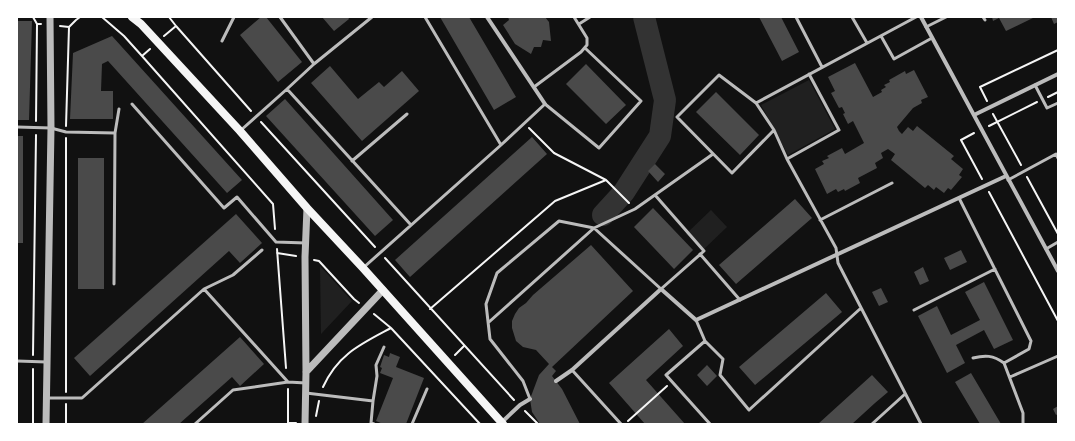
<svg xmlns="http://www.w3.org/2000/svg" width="1075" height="441" font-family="'PT Sans Narrow',sans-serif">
  <rect width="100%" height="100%" fill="#111"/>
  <path fill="#202020" d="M809 80 835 129 788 155 761 105Z
    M711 210 727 227 703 250 686 234Z
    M320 266 352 301 321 334Z"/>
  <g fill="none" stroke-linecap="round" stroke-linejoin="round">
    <path stroke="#333" stroke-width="22" d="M603 215 624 192 660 136 665 100 644 17"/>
  </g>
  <path fill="#4a4a4a" d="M261 17H266L302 62 278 82 240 35Z
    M322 17H348L349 19 334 31Z
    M440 17H469L516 97 494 110Z
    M508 17H545L549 22 551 41 543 40 541 47H534L531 54 515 44 503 25 509 20Z
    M759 17H781L799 52 782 61Z
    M992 17H1035L1006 31 999 18 993 21Z
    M1051 17H1058V22L1054 24Z
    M17 21H32L29 120H17Z
    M112 36 242 180 227 193 108 61 102 64 101 91H113V119H70L73 53Z
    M855 63 873 97 882 92 881 90 886 87 884 85 890 82 889 80 905 71 906 74 914 70 928 97 921 100 922 103 913 108 897 127 899 131 902 134 908 127 913 131 917 126 954 156 951 159 963 169 959 175 962 177 951 190 948 188 944 193 936 187 934 190 928 185 925 188 891 160 895 154 888 149 881 153 883 158 875 163 877 168 858 178 860 183 845 191 844 189 838 192 836 189 827 194 815 169 824 164 822 161 829 158 827 156 842 148 845 154 864 143 853 121 848 124 843 114 845 113 842 107 839 108 831 93 835 91 828 77Z
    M586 64 626 105 606 124 566 84Z
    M330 66 358 99 379 82 384 87 402 71 419 91 362 141 311 83Z
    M716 92 759 135 740 155 696 112Z
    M285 99 393 220 375 236 266 116Z
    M17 136H23V243H17Z
    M532 137 547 154 410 277 395 260Z
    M78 158H104V289H78Z
    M655 164 665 174 658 182 648 171Z
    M795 199 812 218 736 284 719 265Z
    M653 208 693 250 674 269 634 227Z
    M236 214 262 243 240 263 229 251 90 376 74 358Z
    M591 245 633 291 552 367 556 371 552 376 562 389 580 424H540L532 412 530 399 539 375 549 364 536 350 523 347 516 341 512 328V321L515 314 519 308 526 303 533 295Z
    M961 250 967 262 950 270 944 258Z
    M923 267 929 281 920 285 914 272Z
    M984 282 1013 340 994 349 984 330 956 345 965 363 947 373 918 316 937 306 951 335 980 320 965 292Z
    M881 288 888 302 879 306 872 292Z
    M826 293 842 312 755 385 739 367Z
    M669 329 683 346 646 380 685 424H645L609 383Z
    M240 337 264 364 240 386 232 377 179 424H142Z
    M390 353 400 357 396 367 424 378 406 424H383L376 421 393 378 380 373 382 368 380 367 384 355 389 357Z
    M707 365 717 376 707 386 697 375Z
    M971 373 1001 424H980L955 382Z
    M872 375 888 392 875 403 852 424H818Z
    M1058 406V414L1056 415 1053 409Z"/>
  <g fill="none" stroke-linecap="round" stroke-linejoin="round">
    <path stroke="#f5f5f5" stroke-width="2" d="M27 17H33L37 24H41
      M102 17 124 36 142 56 273 204 275 229
      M169 17 176 26
      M60 26 69 27 76 20 80 17
      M164 36 176 26 251 111
      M142 56 150 49
      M1048 97 1058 92
      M987 101 980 87 1058 50
      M993 114 1021 165
      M36 121 37 24
      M261 122 375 247
      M66 126 69 27
      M989 126 1037 102
      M529 128 554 153 606 180 629 203
      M974 133 961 140 982 179
      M1027 177 1058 234
      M989 192 1058 321
      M277 249 286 368
      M277 253 296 256
      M385 258 514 400
      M314 260 319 261 354 299 359 303
      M430 309 555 201 606 180
      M374 314 391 328 480 424
      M33 355 36 135
      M455 355 464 346
      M33 369V424
      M323 387C338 354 361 344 391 328
      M288 389V424
      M66 392V138
      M66 404V424
      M525 411 538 424
      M316 416 319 401
      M628 421 667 386
      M288 423H296"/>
    <path stroke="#bcbcbc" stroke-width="3" d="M280 17 314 64 287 89
      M425 17 501 145
      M796 17 822 67
      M852 17 867 43
      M983 17 985 20
      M579 24 590 17
      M926 27 946 17
      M881 36 894 59 932 38
      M222 41 234 17
      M314 64 372 17
      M719 75 756 103 774 130 732 173 677 117Z
      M1035 85 1047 108 1058 103
      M534 87 581 52 587 45V38L574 17
      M756 103 916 17
      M132 104 224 208 237 197 276 242 306 243
      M17 127 51 128 66 132 115 133 114 284
      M774 130 787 159 836 248 838 263 921 424
      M240 131 287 89 411 225
      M115 133 119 109
      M787 159 839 130 809 74
      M352 161 407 114
      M1008 180 1056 154 1058 158
      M959 198 1031 341 1029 349 1004 363 1023 413V424
      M820 220 892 183
      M1046 249 1058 242
      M700 254 740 300
      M363 268 501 145 545 104 599 148 641 101 585 48
      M204 289 288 382
      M914 310 995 269
      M696 320 705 341 666 375 710 424
      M489 322 594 228 635 209 713 154
      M705 341 723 359 720 375 749 410 861 308
      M973 358C985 355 993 355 1004 363
      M17 361 47 362
      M572 370 621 424
      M1010 377 1058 356
      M306 393 373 401 371 423 374 424
      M46 398H82L204 289 233 275 262 250
      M530 399 523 381 490 339 486 304 497 273 559 221 594 228 661 289 704 251 655 195
      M373 401 377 376 376 365 384 347
      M195 424 233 390 288 382 306 383
      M412 424 427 389
      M872 424 905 394"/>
    <path stroke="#bcbcbc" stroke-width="4" d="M487 17 545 104
      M921 17 1058 271
      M974 115 1058 74
      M556 381 572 370 661 289 696 320 1006 176
      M502 422 520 405 530 399"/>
    <path stroke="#bcbcbc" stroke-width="7" d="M306 372 383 290
      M46 424 51 128 50 17
      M305 424 306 372 305 257 307 208"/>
    <path stroke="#f5f5f5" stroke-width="8" d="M132 17 141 24 240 131 307 208 363 268 503 424"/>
  </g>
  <rect width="1075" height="441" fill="none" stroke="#ffffff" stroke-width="36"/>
</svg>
